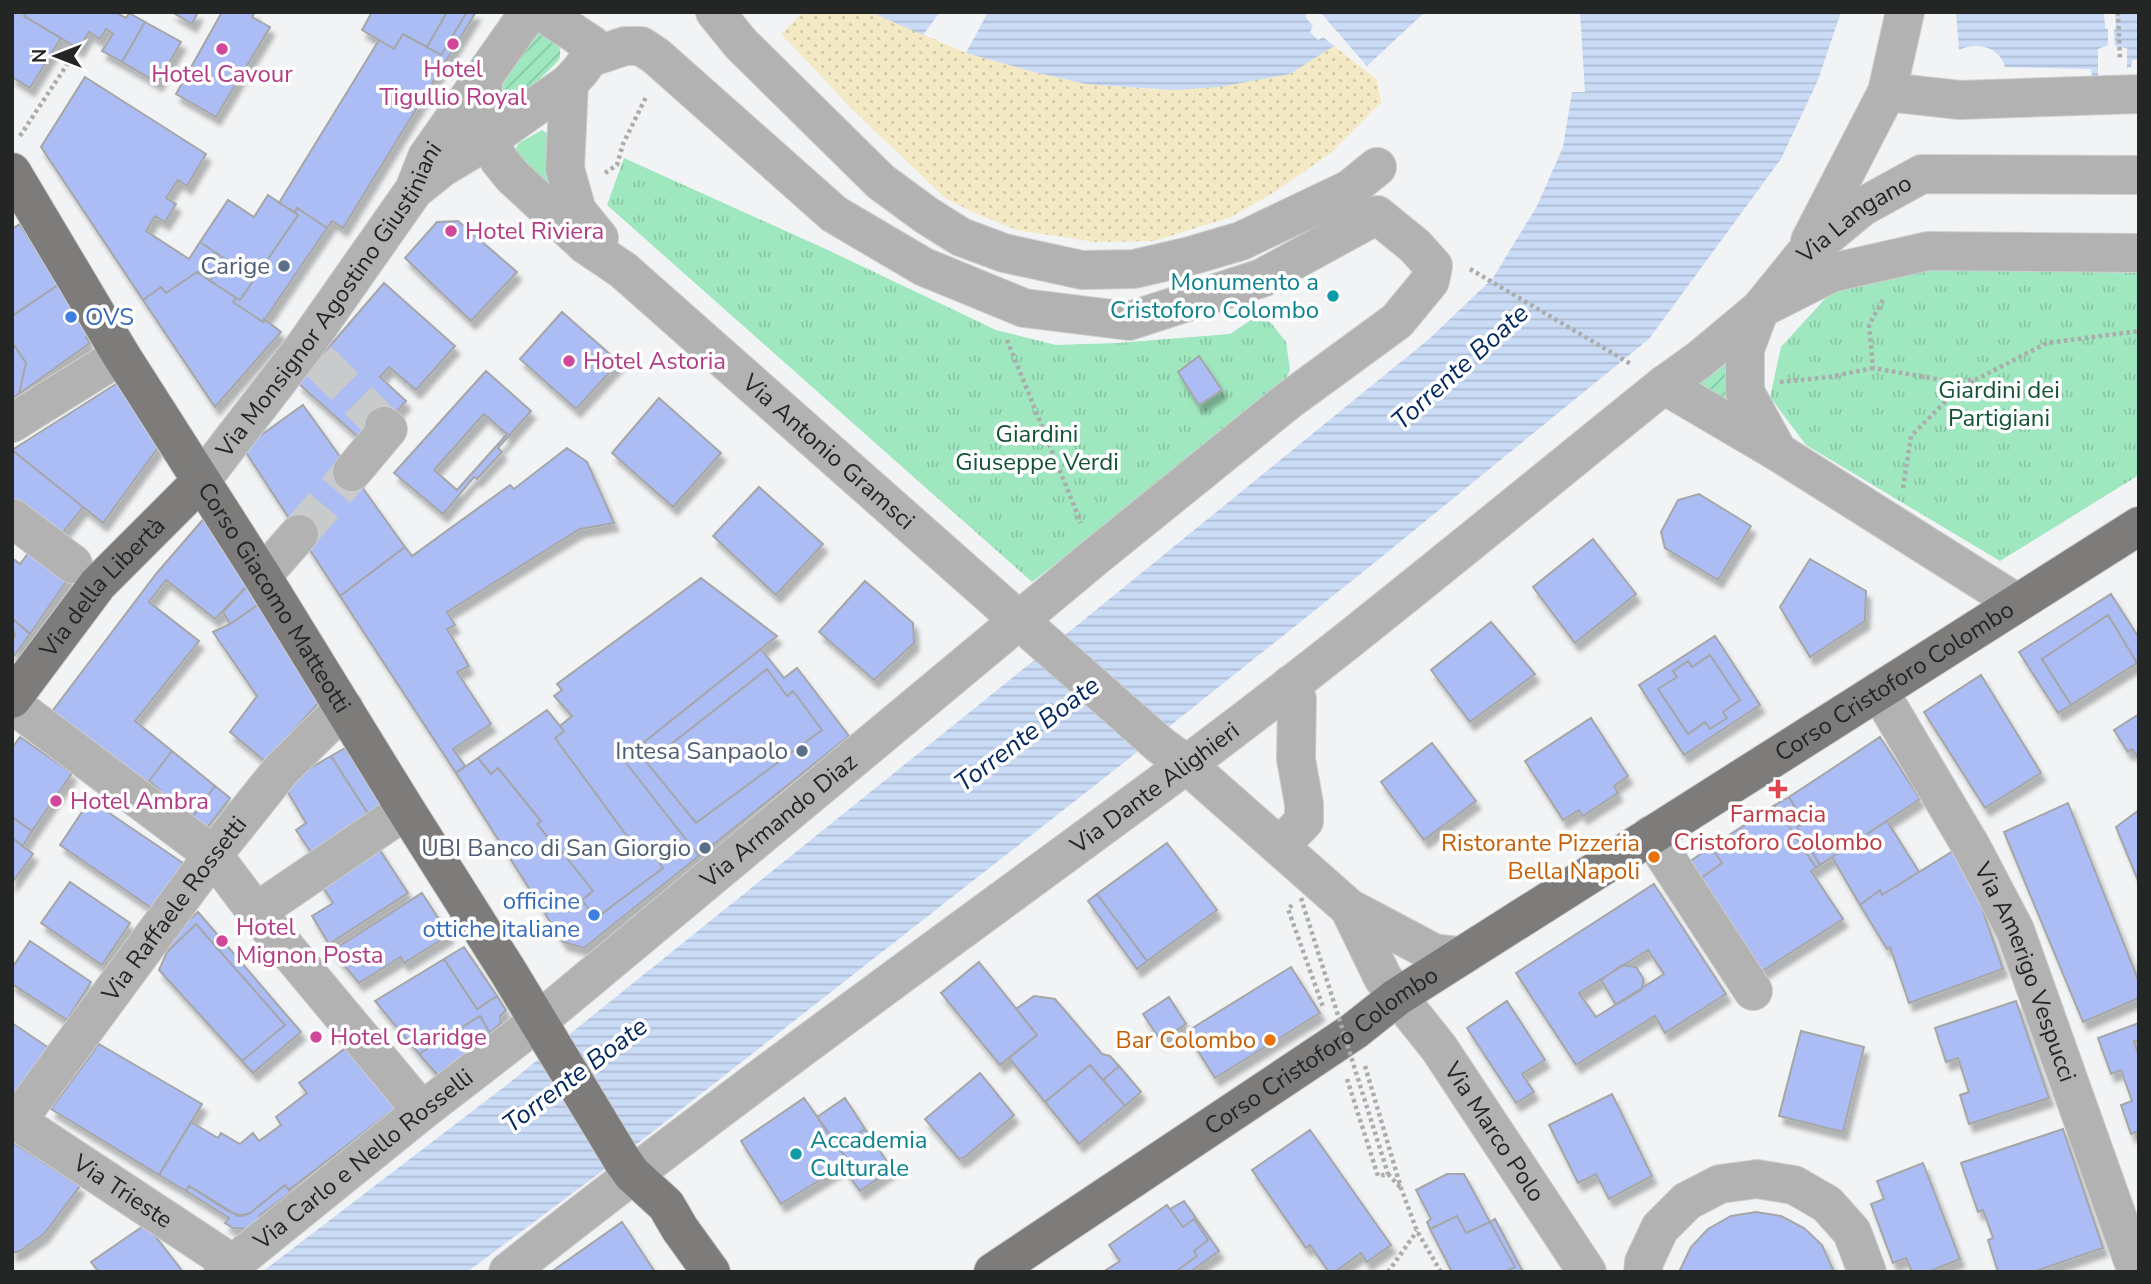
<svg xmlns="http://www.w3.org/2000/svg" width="2151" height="1284" font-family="'Nunito Sans',sans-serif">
  <defs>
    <pattern id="sand-dots" width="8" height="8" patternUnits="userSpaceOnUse" patternTransform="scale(1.75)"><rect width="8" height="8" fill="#f3e9c4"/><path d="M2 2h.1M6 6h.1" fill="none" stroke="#d0c8a8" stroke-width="1.8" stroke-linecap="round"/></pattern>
    <pattern id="park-tufts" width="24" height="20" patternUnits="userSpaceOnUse" patternTransform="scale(1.75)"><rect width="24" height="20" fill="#9fe7bf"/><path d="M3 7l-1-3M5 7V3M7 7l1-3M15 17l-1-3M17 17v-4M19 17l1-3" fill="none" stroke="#89c6a4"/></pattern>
    <pattern id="garden-furrows" width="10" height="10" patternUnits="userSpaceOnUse" patternTransform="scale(1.75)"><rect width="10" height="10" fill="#9fe7bf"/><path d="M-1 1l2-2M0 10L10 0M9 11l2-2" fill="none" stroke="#89c6a4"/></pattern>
    <pattern id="water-rules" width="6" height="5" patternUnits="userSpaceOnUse" patternTransform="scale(1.75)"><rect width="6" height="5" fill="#cadbf6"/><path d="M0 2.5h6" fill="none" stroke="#adbcd3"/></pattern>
    <filter id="shadow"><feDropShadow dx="4.5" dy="8" stdDeviation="2" flood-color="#0004"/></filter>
  </defs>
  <rect width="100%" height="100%" fill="#f2f3f4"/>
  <path fill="#9fe7bf" d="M542 130 551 136 550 182H541L515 150 519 143Z"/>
  <path fill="url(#sand-dots)" d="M803 12H871L966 53 1034 72 1086 84 1172 90 1289 74 1334 46 1377 80 1381 103 1332 152 1273 193 1231 217 1154 241 1095 242 1017 230 979 215 945 198 853 110 781 34Z"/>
  <path fill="url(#park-tufts)" d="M624 158 830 251 996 330 1056 345 1117 343 1230 334 1257 316 1271 323 1286 342 1290 370 1280 393 1032 582 607 205Z
    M1854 267 2139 273V475L2000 561 1806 445 1770 397 1781 347Z"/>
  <path fill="url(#garden-furrows)" d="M537 33C553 33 564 44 559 60L519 100 507 106 496 102 494 87Z
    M1732 344V411L1688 385Z"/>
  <path fill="url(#water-rules)" d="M871 12H940L923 35Z
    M988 12H1306V18L1313 26 1310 32 1318 40 1323 37 1334 46 1290 74 1219 87 1172 90 1086 84 1034 72 966 53Z
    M1320 12H1425L1367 66Z
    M1580 12H1841L1818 80 1781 159 1649 339 1368 568 1126 761 605 1169 467 1272H262L504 1087 1027 666 1429 339 1493 278 1537 206 1563 147 1572 92H1585Z
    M1956 12H2104L2105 28 2108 29V45L2098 49V77L2092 76 2091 69 2005 67C2000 47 1976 41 1959 50Z
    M2115 12H2139V59L2132 60 2131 67 2127 68V48L2115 46 2114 29H2116Z"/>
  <path fill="#acbcf5" stroke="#a5a6a7" stroke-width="2" fill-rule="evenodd" filter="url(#shadow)" d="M12 12H26L24 16 61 38 30 88 12 77Z
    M26 12H115L126 18 129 13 145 22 122 62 102 51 113 34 106 29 100 39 89 32 79 49 24 16Z
    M172 12H198L192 24Z
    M222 12H255L252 17 270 27 216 117 176 94Z
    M372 12H447L427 47 403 34 394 49 362 30Z
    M447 12H467L441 55 427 47Z
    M467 12H476L343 228 332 221 327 228 297 208 295 212 279 203 379 40 394 49 403 34 441 55Z
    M145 22 181 42 158 83 122 62Z
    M85 77 206 154 187 186 178 180 166 198 176 204 165 222 155 216 146 231 189 259 200 242 225 259 210 281 197 272 166 293 161 287 143 300 41 147Z
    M268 195 298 215 240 300 210 281 225 259 200 242 228 200 254 217Z
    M297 208 327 228 263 322 233 302 236 298 240 300 298 215 295 212Z
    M458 221 517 272 471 321 405 258 437 222Z
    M20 224 58 285 12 316V229Z
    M197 272 236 298 233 302 263 322 264 319 281 332 215 407 143 300 161 287 166 293Z
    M67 279 99 327 86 337 90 343 19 394 26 363 12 342V316Z
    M384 283 455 346 416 390 389 367 380 377 406 401 367 445 298 383Z
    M562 312 619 362 576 409 520 359Z
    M12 342 26 363 19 394 12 398Z
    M1199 356 1222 390 1199 405 1178 372Z
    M486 371 531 411 498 448 502 452 477 479 474 477 443 514 394 473Z
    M119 382 160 445 103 523 12 450Z
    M659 398 721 453 673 507 612 453Z
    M303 405 405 547 340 596 243 448Z
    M484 414 507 434 457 490 434 470Z
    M567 448 587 462 614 523 580 529 447 612 455 625 447 629 469 666 457 672 491 724 453 749 465 766 456 773 340 596 405 547 412 556 510 485 514 489Z
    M12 450 83 507 56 541 12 507Z
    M759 487 823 544 776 595 713 536Z
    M1699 494 1751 526 1718 580 1665 548 1661 532 1678 500Z
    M206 516 247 586 215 619 166 580 149 602 199 641 135 721 172 751 149 781 160 790 159 792 193 816 215 786 230 798 202 834 47 718 156 574Z
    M1593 539 1636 594 1575 643 1533 587Z
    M33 547 70 576 30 634 12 618V558L20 564Z
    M1810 559 1866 591 1865 621 1810 657 1780 607Z
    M701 578 777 636 623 759 699 856 584 948 563 942 456 773 478 758 491 774 498 768 541 821 537 824 550 840 552 839 593 891 582 900 596 918 663 868 649 849 641 855 555 738 564 731 560 726 572 716 554 696 562 690 557 684Z
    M865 581 913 623 914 643 874 680 819 632Z
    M247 586 262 602 230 624 223 612Z
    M2111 594 2139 638V662L2137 663 2108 615 2042 659 2071 705 2058 713 2019 652Z
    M262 602 319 702 266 762 230 732 257 696 213 632 230 624Z
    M2108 615 2137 663 2071 705 2042 659Z
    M12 618 30 634 12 659V642L15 635 12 626Z
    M1491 622 1535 674 1470 722 1431 670Z
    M1715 636 1760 705 1684 755 1639 685ZM1710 655 1740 700 1723 712 1727 718 1710 729 1705 722 1688 734 1658 689 1677 677 1673 671 1688 661 1692 667Z
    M761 649 784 678 797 668 849 736 699 856 623 759ZM767 669 787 696 793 691 822 730 696 823 647 763Z
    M1710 655 1740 700 1723 712 1727 718 1710 729 1705 722 1688 734 1658 689 1677 677 1673 671 1688 661 1692 667Z
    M767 669 787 696 793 691 822 730 696 823 647 763Z
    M1981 675 2041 773 1985 808 1924 712Z
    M547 710 564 731 555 738 641 855 649 849 663 868 596 918 582 900 593 891 552 839 550 840 537 824 541 821 498 768 491 774 478 758Z
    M2139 714V759L2132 749 2128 752 2114 730Z
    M1591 718 1628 776 1614 786 1618 793 1583 816 1579 810 1563 820 1525 761Z
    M20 737 72 773 32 831 12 817V748Z
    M1880 737 1920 799 1820 865 1797 827 1804 823 1789 797Z
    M1432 743 1476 801 1424 840 1381 782Z
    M345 748 385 811 372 820 331 756Z
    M172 751 215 786 193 816 159 792 160 790 149 781Z
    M331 756 372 820 314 857 296 830 306 823 283 784Z
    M1789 797 1804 823 1797 827 1820 865 1816 868 1775 805Z
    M90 800 183 863 153 909 60 845Z
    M2068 803 2139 982V998L2083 1022 2004 832Z
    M1775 805 1816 868 1811 871 1843 919 1761 972 1700 879 1722 863 1711 847Z
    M2139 810V883L2116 827Z
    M12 817 32 831 23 846 12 838Z
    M1887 821 1919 872 1882 895 1880 890 1860 905 1832 857Z
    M12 838 33 854 12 883Z
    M374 841 408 893 329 944 312 916 333 903 317 878Z
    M1167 843 1217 910 1147 961 1097 894Z
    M1711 847 1722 863 1700 879 1689 862Z
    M1953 851 1980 903 2003 969 1909 1003 1890 947 1887 949 1860 905 1880 890 1882 895Z
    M70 882 130 923 102 965 41 923Z
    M1654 884 1726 994 1665 1033 1655 1016 1576 1065 1516 973ZM1648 950 1664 974 1596 1017 1579 993Z
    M422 893 449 935 404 963 401 957 359 983 332 951Z
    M1097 894 1147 961 1137 969 1088 901Z
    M198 912 301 1032 253 1073 242 1061 285 1025 196 924 167 952 177 930Z
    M196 924 285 1025 242 1061 159 970 167 952Z
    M30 941 91 982 67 1020 12 984V968Z
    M464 947 497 996 477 1009 444 959Z
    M444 959 477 1009 497 996 506 1010 500 1016 501 1023 490 1033 480 1016 419 1054 375 1001Z
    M979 962 1037 1035 1000 1065 941 993Z
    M1622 965 1636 967 1643 978V983L1641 990 1616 1005 1601 980Z
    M1291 967 1320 1013 1215 1078 1186 1032Z
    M1034 996 1055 999 1102 1054 1110 1056 1119 1066 1103 1080 1090 1065 1045 1102 1009 1058 1037 1035 1016 1009Z
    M1169 997 1186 1024 1161 1041 1143 1014Z
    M1507 1001 1545 1060 1522 1074 1534 1092 1516 1103 1467 1028Z
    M2016 1001 2049 1098 1969 1124 1960 1095 1969 1092 1958 1058 1946 1062 1935 1028Z
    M480 1016 490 1033 439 1077 419 1054Z
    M12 1023 49 1048 19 1095 12 1090Z
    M2139 1023V1040L2134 1041 2139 1057V1131L2131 1134 2121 1105 2132 1101 2121 1070 2111 1074 2098 1038Z
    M1801 1031 1864 1047 1843 1132 1779 1116Z
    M99 1044 202 1104 159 1175 51 1109Z
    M351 1044 398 1106 289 1190 285 1185 250 1213 238 1216 189 1186 186 1191 159 1175 191 1122 218 1138 221 1133 240 1144 253 1133 259 1141 281 1125 276 1117 307 1093 299 1083Z
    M1090 1065 1125 1106 1079 1144 1045 1102Z
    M1119 1066 1141 1092 1125 1106 1103 1080Z
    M980 1073 1014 1115 965 1157 959 1159 925 1119Z
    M1612 1094 1652 1176 1609 1199 1596 1174 1578 1183 1549 1125Z
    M804 1098 849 1162 781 1204 741 1141Z
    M845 1098 865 1129 837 1146 817 1117Z
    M865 1129 892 1169 860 1191 842 1166 849 1162 837 1146Z
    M2063 1129 2103 1248 2033 1272H1998L1988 1240 1993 1238 1983 1210 1978 1212 1961 1163Z
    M1310 1130 1391 1245 1367 1262 1361 1253 1335 1272H1329L1310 1245 1306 1248 1252 1170Z
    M12 1142 80 1186 44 1234 20 1251 12 1253Z
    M1923 1163 1960 1259 1928 1272H1912L1906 1258 1893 1263 1871 1204 1884 1199 1877 1181Z
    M1447 1174H1464L1490 1222 1466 1233 1457 1216 1430 1229 1427 1222 1431 1219 1416 1190Z
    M285 1185 291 1192 259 1216 263 1221 248 1229 233 1228 225 1223 229 1218 186 1191 189 1186 230 1212 242 1216 250 1213Z
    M1184 1201 1219 1251 1190 1272H1175L1197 1256 1194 1251 1208 1240 1194 1219 1183 1227 1170 1209Z
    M1167 1205 1183 1227 1194 1219 1208 1240 1194 1251 1197 1256 1175 1272H1108L1106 1270 1120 1261 1109 1245Z
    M1756 1212 1781 1216 1804 1228 1822 1245 1834 1272H1679L1691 1247 1708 1229 1731 1216Z
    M1457 1216 1466 1233 1490 1222 1515 1267 1505 1272H1452L1430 1229Z
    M1495 1219 1523 1272H1505L1515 1267 1490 1222Z
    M622 1222 655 1272H556L554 1270Z
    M146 1224 183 1272H99L91 1262Z"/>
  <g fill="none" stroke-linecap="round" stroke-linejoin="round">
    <path stroke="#c9cacb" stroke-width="38" stroke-dasharray="38 19" stroke-linecap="butt" d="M318 360 384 426
      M299 534 352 472"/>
    <defs>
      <g id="minor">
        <path d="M715 12 741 44 881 182 926 215 961 237 1004 253 1082 270 1134 269 1190 256 1241 241 1350 189 1377 167"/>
        <path id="s1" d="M482 81 485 124 488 140 499 160 512 176 586 245 623 270 1160 745 1186 764 1349 908 1434 953 1460 956"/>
        <path d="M569 83 565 169 577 211 599 238"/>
        <path d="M1887 92 1960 100 2139 94"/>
        <path d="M418 187 443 167 488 140 569 83 581 70 589 58 592 45 542 12"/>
        <path d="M1810 241 1887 92 1905 12"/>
        <path d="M1664 385 1778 452 2017 603"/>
        <path d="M12 423 121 355"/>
        <path d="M1778 452 1745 392V349L1760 309 1831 273 1928 251 2139 253"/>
        <path d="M352 472 388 429 384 426"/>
        <path id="s2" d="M200 482 304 347 414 190 427 157 529 12"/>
        <path d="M12 518 73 564"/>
        <path d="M262 576 299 534"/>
        <path id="s3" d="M1879 691 1972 848 2015 930 2137 1272"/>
        <path d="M12 704 213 855 256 912 422 1111"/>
        <path d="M1651 835 1753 991"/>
        <path d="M1280 846 1304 821V804L1296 759 1297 699 1290 685"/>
        <path id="s4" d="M1349 908 1383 978 1439 1048 1587 1272"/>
        <path d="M256 912 406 810"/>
        <path id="s5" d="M12 1118 233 1264"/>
        <path id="s6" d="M17 1121 213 855 281 770 344 708"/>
        <path id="s7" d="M223 1272 422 1111 537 1022 1095 557 1289 400 1397 321 1430 281 1433 266 1415 246 1377 215 1262 278 1129 321 1024 308 924 267 834 214 656 56 641 46H625L589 58"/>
        <path id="s8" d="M508 1272C724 1101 949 940 1171 776 1339 652 1501 516 1664 385L1699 360 1760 309 1803 256 1862 207 1922 174 2139 175"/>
        <path d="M1643 1272 1644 1262 1660 1228 1687 1201 1720 1184 1757 1179 1794 1185 1827 1204 1852 1232 1867 1272"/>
      </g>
      <g id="major">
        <path id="s9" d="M12 172 121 355 262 576 406 810 509 973 622 1160 632 1174 666 1205 680 1229 711 1272"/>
        <path id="s10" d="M12 699 98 584 200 482"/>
        <path id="s11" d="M993 1272 1354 1031 1397 997 2139 526"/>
      </g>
    </defs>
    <use href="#minor" stroke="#cdcecf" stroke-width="40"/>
    <use href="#major" stroke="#cdcecf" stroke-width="40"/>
    <path stroke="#abacad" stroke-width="4.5" stroke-dasharray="3.5 3.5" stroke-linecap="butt" d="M2118 12 2120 60
      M20 136 78 48
      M605 173 617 165 623 144 646 97
      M1470 269 1631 364
      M1883 300 1869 325 1873 368 1954 382 1977 379 2047 343 2139 331
      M1007 340 1081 523
      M1780 382 1829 377 1873 368
      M1903 488 1911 436 1946 401 1976 380
      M1292 905 1288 909 1323 1007
      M1365 1066 1401 1188 1417 1231 1441 1272
      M1347 1079 1378 1176 1388 1174 1401 1188
      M1388 1272 1417 1231"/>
    <use href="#minor" stroke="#b3b2b2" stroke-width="38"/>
    <use href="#major" stroke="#7d7c7b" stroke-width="38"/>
    <path stroke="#abacad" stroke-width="4.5" stroke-dasharray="3.5 3.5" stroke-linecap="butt" d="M1301 898 1388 1174"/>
  </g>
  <g fill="#d1479c" stroke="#fff" stroke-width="2.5">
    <circle cx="453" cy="44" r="7"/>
    <circle cx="222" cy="49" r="7"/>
    <circle cx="451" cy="231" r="7"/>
    <circle cx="569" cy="361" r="7"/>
    <circle cx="56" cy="801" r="7"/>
    <circle cx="222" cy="941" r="7"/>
    <circle cx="316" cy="1037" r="7"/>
  </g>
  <g fill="#5c6f8a" stroke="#fff" stroke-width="2.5">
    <circle cx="284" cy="266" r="7"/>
    <circle cx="802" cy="751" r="7"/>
    <circle cx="705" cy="848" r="7"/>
  </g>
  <g fill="#0f9aa8" stroke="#fff" stroke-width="2.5">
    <circle cx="1333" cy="296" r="7"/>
    <circle cx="796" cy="1154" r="7"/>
  </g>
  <g fill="#3f7fe0" stroke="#fff" stroke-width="2.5">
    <circle cx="71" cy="317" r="7"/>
    <circle cx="594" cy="915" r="7"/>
  </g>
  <path fill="#e0444e" stroke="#fff" stroke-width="2.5" d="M1774.5 778.5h7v7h7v7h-7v7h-7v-7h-7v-7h7z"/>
  <g fill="#e8710a" stroke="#fff" stroke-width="2.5">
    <circle cx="1654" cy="857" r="7"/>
    <circle cx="1270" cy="1040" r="7"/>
  </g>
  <g text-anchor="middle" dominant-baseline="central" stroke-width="7" stroke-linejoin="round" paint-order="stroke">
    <g font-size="24" fill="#b23c85" stroke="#fff" text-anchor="start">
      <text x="453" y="69" text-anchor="middle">Hotel<tspan x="453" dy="28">Tigullio Royal</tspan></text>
      <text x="222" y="74" text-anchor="middle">Hotel Cavour</text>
      <text x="465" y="231">Hotel Riviera</text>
      <text x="583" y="361">Hotel Astoria</text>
      <text x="70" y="801">Hotel Ambra</text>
      <text x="236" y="927">Hotel<tspan x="236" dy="28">Mignon Posta</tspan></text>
      <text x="330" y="1037">Hotel Claridge</text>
    </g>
    <g font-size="24" fill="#242525" stroke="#fff">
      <text stroke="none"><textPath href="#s8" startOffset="1712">Via Langano</textPath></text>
      <text stroke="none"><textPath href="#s2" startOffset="224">Via Monsignor Agostino Giustiniani</textPath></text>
      <text stroke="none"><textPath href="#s1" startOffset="523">Via Antonio Gramsci</textPath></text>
      <text stroke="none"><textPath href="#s10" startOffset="144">Via della Libertà</textPath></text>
      <text stroke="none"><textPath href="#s9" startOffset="500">Corso Giacomo Matteotti</textPath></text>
      <text stroke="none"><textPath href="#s11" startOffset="1078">Corso Cristoforo Colombo</textPath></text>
      <text stroke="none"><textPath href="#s8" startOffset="808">Via Dante Alighieri</textPath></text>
      <text stroke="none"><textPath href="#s7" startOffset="716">Via Armando Diaz</textPath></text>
      <text stroke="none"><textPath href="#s6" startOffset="264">Via Raffaele Rossetti</textPath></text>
      <text stroke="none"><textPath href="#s3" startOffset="318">Via Amerigo Vespucci</textPath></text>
      <text stroke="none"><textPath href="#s11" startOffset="396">Corso Cristoforo Colombo</textPath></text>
      <text stroke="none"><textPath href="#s4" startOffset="268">Via Marco Polo</textPath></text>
      <text stroke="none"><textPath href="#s7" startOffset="180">Via Carlo e Nello Rosselli</textPath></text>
      <text stroke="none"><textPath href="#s5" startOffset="133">Via Trieste</textPath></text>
    </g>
    <g font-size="24" fill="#4e5e75" stroke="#fff" text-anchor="end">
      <text x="270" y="266">Carige</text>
      <text x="788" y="751">Intesa Sanpaolo</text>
      <text x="691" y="848">UBI Banco di San Giorgio</text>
    </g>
    <g font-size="24" fill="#0d838f" stroke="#fff" text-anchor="end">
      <text x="1319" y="282">Monumento a<tspan x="1319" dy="28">Cristoforo Colombo</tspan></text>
      <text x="810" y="1140" text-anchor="start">Accademia<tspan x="810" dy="28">Culturale</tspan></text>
    </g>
    <g font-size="24" fill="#366cbe" stroke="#fff" text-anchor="start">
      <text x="85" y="317">OVS</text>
      <text x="580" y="901" text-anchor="end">officine<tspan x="580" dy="28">ottiche italiane</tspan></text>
    </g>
    <g font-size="24" fill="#125336" stroke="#fff">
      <text x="1999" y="390">Giardini dei<tspan x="1999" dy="28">Partigiani</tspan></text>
      <text x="1037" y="434">Giardini<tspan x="1037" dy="28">Giuseppe Verdi</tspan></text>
    </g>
    <g font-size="24" fill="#be3a42" stroke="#fff">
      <text x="1778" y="814">Farmacia<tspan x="1778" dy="28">Cristoforo Colombo</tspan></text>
    </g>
    <g font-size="24" fill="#c56008" stroke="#fff" text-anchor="end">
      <text x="1640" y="843">Ristorante Pizzeria<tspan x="1640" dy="28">Bella Napoli</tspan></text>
      <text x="1256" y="1040">Bar Colombo</text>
    </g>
    <g font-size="26" font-style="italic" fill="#052a62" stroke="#fff">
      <text transform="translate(1460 367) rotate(-42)">Torrente Boate</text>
      <text transform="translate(1027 734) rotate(-37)">Torrente Boate</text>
      <text transform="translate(575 1075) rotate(-37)">Torrente Boate</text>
    </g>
  </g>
  <rect width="2151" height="1284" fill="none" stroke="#242525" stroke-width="28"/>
  <g transform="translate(56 56) rotate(270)" stroke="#ffffff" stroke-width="5" paint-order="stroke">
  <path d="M0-5L12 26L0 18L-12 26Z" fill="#242525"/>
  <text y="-10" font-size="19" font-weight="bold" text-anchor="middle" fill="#242525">N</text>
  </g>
</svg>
